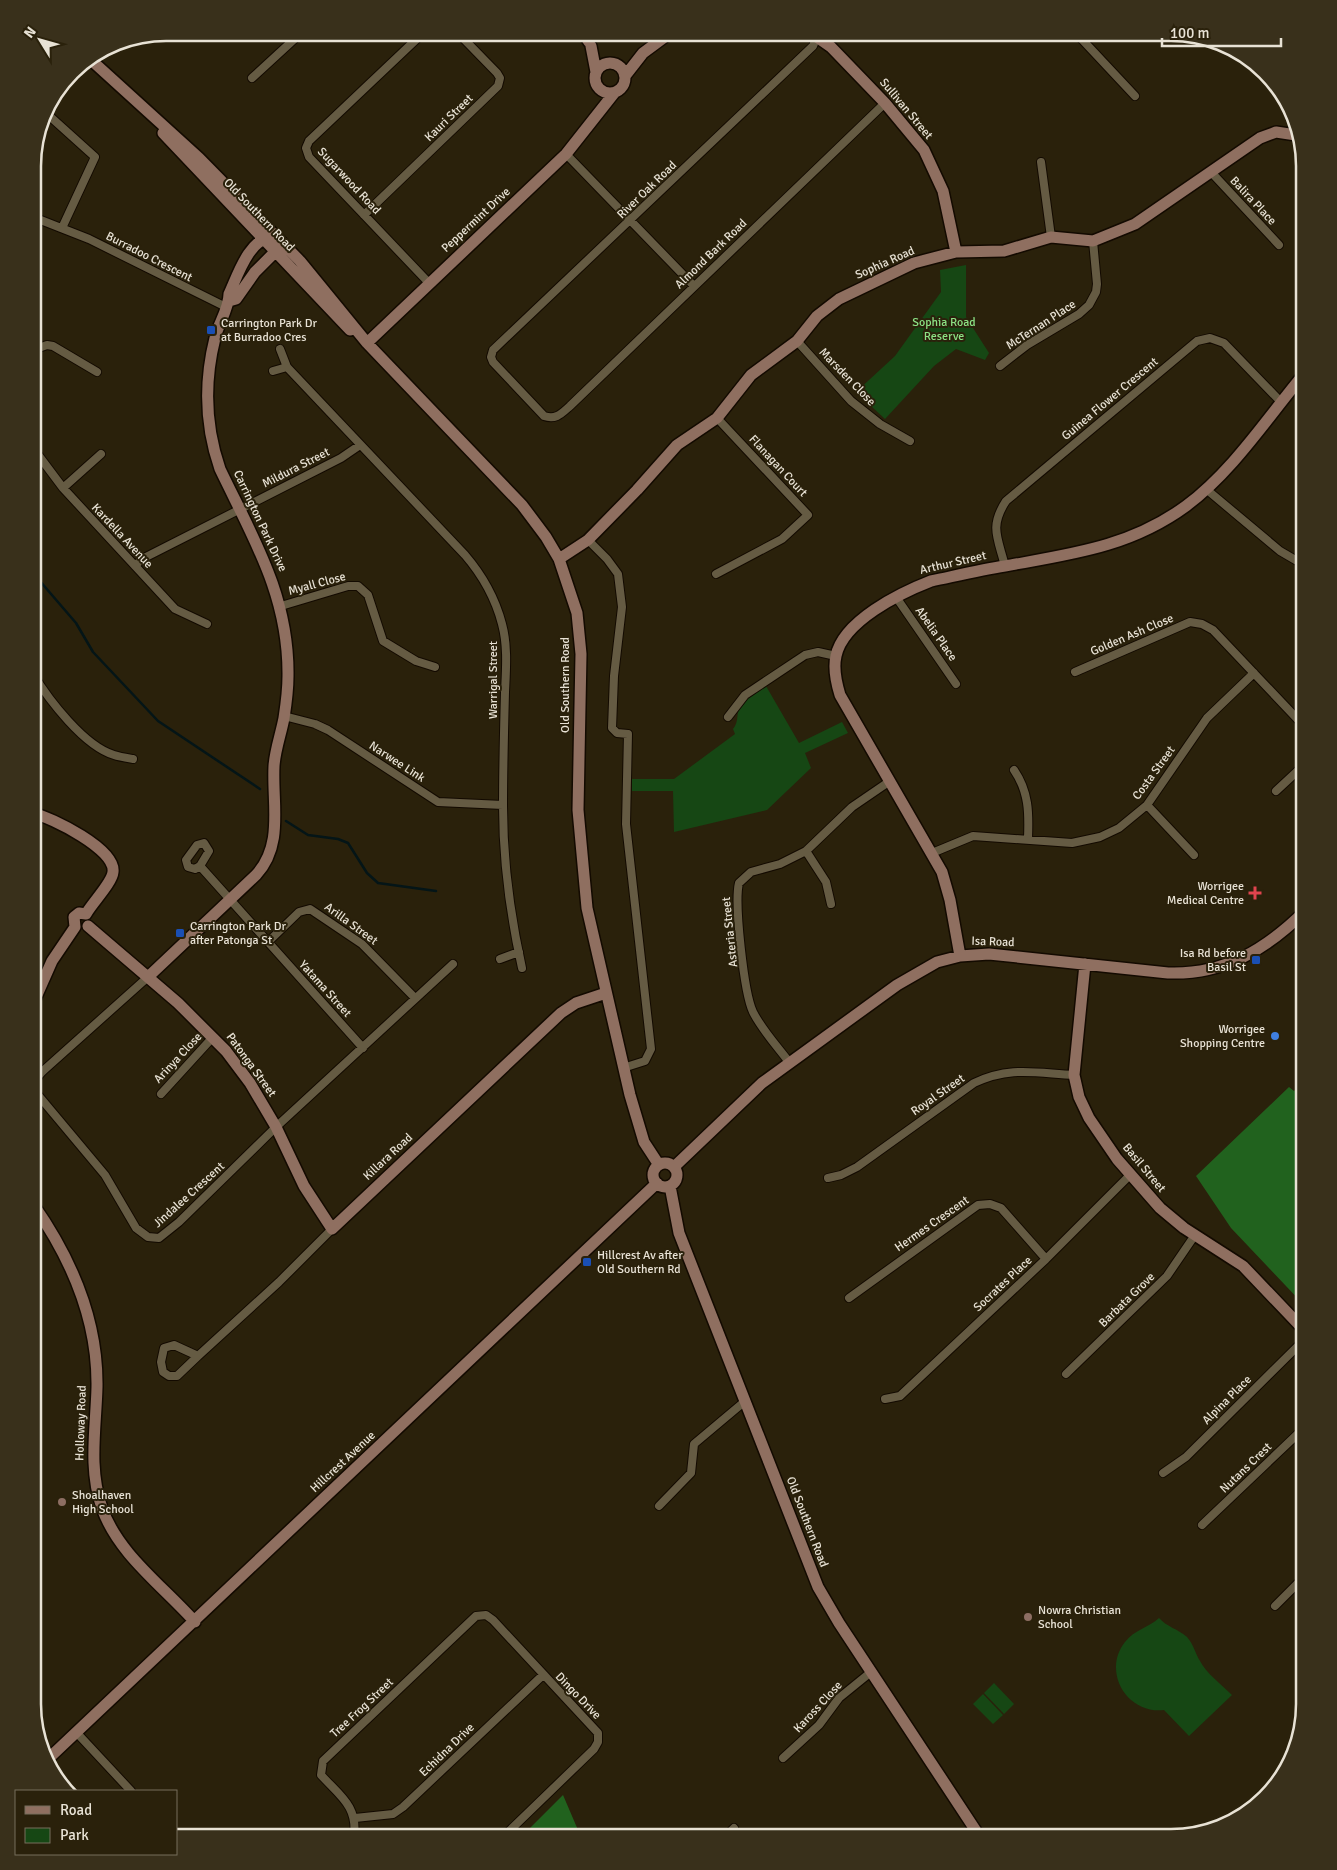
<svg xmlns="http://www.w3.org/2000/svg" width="1337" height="1870" font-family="Signika,sans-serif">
  <rect width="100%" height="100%" fill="#2a210b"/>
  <path fill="#164714" d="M966 265V317L989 353 985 360 956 349 934 366 885 419 856 392 895 356 941 292 940 270Z
    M766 686 799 743 842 722 848 733 805 753 811 768 767 810 674 832 673 791H632V779H674L735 734 733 729C739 722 736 714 740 706 745 697 758 692 766 686Z
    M1159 1618C1167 1627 1178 1629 1187 1637 1194 1645 1195 1653 1200 1661 1206 1673 1222 1685 1232 1695L1189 1736 1164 1710C1126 1714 1102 1671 1125 1642 1134 1630 1148 1628 1159 1618Z
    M994 1683 1014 1704 1004 1714 984 1693Z
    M983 1694 1003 1715 993 1724 973 1704Z"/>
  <path fill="#21621e" d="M1304 1081V1305L1231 1228 1196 1176 1289 1087 1294 1091Z
    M563 1795 581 1837H521Z"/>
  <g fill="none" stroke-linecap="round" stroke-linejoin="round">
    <path stroke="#041517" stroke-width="2.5" d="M33 573 76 623 93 652 158 721 260 789
      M286 821 308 835 338 839 348 843 367 873 378 883 436 891"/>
    <defs>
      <path id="street" d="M423 33 309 141 306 148 309 157 429 283
        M1076 33 1135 96
        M817 36 813 46 493 350 491 357 493 362 544 416C556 420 561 414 570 406L885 103
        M590 44 589 42 598 33
        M252 78 301 33
        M45 112 95 157 62 228
        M566 154 694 286
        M1041 162 1051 237
        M1211 172 1279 245
        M364 215 498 86 500 78 497 73 458 33
        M33 217 89 239 226 307
        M797 341 851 401 880 424 910 441
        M280 349 287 367 465 555C483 576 495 597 502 624 508 646 506 670 505 692 504 730 503 768 503 806 503 861 510 914 522 968
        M33 350 47 345 53 346 97 372
        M1000 366 1027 345 1079 314 1089 305 1096 292 1097 284 1093 241
        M273 371 287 367
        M33 448 63 488 175 609 207 624
        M63 488 101 454
        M1206 489 1280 551 1304 565
        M588 540 607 559 618 574 622 607 614 676 612 728 617 733 628 734 626 824 651 1049 645 1061 623 1068
        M135 566 142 559 341 458 360 445
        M1005 566C998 538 989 527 1006 501L1197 341 1210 338 1224 343 1281 402
        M716 574 782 539 808 515 717 418
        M896 597 956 684
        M281 606 348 586H358L368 595 383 641 416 661 435 667
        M1075 672 1190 622 1202 624 1213 630 1304 726
        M33 674C49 700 84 746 114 755 120 757 127 758 133 759
        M284 716 315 724 328 730 438 802 503 805
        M728 717 745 695 805 655 818 652 836 656
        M1014 770C1029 792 1029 813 1028 838
        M1276 791 1304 765
        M1147 805 1194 855
        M806 851 826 882 831 904
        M932 853 973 836 1072 843 1100 837 1119 828 1147 805 1207 718 1254 673
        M200 866 209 851 204 843 197 845 186 860 188 867 195 869 200 866 363 1048
        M268 942 299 912 310 909 362 944 415 998
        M500 959 519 952
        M148 977 44 1070C36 1077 33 1084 38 1095L105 1175 136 1228 148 1237 159 1238 179 1222 276 1127 453 964
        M789 1062C777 1046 762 1030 753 1012 744 993 734 903 739 883L751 872 780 864 806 851 852 807 890 781
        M161 1094 213 1037
        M828 1178 841 1175 857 1167 974 1083C1010 1066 1035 1073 1074 1075
        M849 1298 978 1205 990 1204 1001 1208 1046 1259
        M198 1356 177 1376H169L163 1372 161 1362 164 1348 174 1345 198 1356 279 1282 332 1229
        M1066 1374 1167 1276 1195 1235
        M885 1399 900 1396 1046 1259 1130 1175
        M1163 1473 1186 1457 1304 1340
        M659 1506 691 1473 694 1444 744 1402
        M1202 1525 1304 1428
        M1275 1606 1304 1577
        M76 1732 131 1791
        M783 1758 819 1725 839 1698 871 1672
        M355 1818 393 1814 403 1807 543 1675
        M354 1837C358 1806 340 1796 321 1775L323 1761 476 1616 486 1615 493 1620 598 1733V1742L594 1749 503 1837
        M725 1837 734 1828"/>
      <path id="secondary" d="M583 33 589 42
        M811 33 831 47 885 103 924 150 943 191 956 252
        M591 46 596 72
        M90 59 199 158 300 261 367 343 522 505 546 537 559 559 577 613 581 654 578 810 587 908 630 1095 644 1142 659 1165
        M595 78a15 15 0 1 1 30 0a15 15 0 1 1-30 0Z
        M625 76 643 53 670 33
        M163 133 350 330
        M229 301 236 299 255 272 276 251 275 246
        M367 343 566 154 615 92
        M559 559 588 540 637 490 677 445 717 418 751 375 797 341 817 316 839 299 914 263 956 252 1004 251 1051 237 1093 241 1135 224 1260 138 1276 132 1296 135
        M33 813C52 818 116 849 113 872 112 883 92 903 86 914
        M88 926 178 1003 226 1051 250 1083 276 1127 304 1186 332 1229 561 1013 576 1003 606 993
        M75 927 74 917 79 913 86 914
        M960 956 950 900 942 872 840 695C836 682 833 669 836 656 843 621 900 593 931 581 955 576 980 570 1005 566 1071 554 1130 547 1186 506 1233 471 1267 418 1304 374
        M1085 964 1074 1075 1079 1097 1089 1118 1117 1159 1160 1208 1184 1228 1243 1266 1304 1330
        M148 977 256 875C284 845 272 804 274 766 275 750 281 734 284 718 286 705 288 690 288 676 289 596 253 538 220 469 205 426 204 382 215 338 218 324 229 309 229 294 239 272 248 242 273 234
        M33 1004 52 961 75 927
        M653 1175a12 12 0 1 1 24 0a12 12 0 1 1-24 0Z
        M674 1167 762 1083 897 985 937 962 960 956 989 954 1168 973C1224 975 1265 950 1304 912
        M670 1186 679 1233 818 1587 839 1623 980 1837
        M33 1204C71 1258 98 1319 97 1387 96 1428 88 1468 102 1508 118 1554 163 1586 195 1622
        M48 1759 657 1183"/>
    </defs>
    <use href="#street" stroke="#130a00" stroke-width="10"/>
    <use href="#secondary" stroke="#130a00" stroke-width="14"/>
    <use href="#street" stroke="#655b43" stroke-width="8"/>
    <use href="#secondary" stroke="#8f6f60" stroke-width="11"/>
  </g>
  <g fill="#1a4fb4" stroke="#2a210b" stroke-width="2">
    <rect x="206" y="325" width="10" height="10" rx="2.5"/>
    <rect x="175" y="928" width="10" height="10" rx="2.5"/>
    <rect x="1251" y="955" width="10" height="10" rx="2.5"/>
    <rect x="582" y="1257" width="10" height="10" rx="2.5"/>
  </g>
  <path fill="#e0444e" stroke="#2a210b" stroke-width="2" d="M1252.5 885.5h5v5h5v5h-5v5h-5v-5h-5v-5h5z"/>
  <circle fill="#3f7fe0" stroke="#2a210b" stroke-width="2" cx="1275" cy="1036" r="5"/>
  <g fill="#8d6e63" stroke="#2a210b" stroke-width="2">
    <circle cx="62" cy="1502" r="5"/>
    <circle cx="1028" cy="1617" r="5"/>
  </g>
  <g text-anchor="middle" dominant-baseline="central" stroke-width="4" stroke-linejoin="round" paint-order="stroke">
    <g font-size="12" fill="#e8e2d5" stroke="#2a210b">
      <text transform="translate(906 109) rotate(50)">Sullivan Street</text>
      <text transform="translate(449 118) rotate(-44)">Kauri Street</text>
      <text transform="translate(349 181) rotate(47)">Sugarwood Road</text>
      <text transform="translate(647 190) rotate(-44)">River Oak Road</text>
      <text transform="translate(1253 201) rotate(47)">Balira Place</text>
      <text transform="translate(259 215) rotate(46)">Old Southern Road</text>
      <text transform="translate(476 220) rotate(-43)">Peppermint Drive</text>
      <text transform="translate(711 254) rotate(-44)">Almond Bark Road</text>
      <text transform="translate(149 257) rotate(27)">Burradoo Crescent</text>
      <text transform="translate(885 263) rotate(-24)">Sophia Road</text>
      <text transform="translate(1041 325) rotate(-33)">McTernan Place</text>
      <text transform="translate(847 377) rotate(46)">Marsden Close</text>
      <text transform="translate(1110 399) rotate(-40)">Guinea Flower Crescent</text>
      <text transform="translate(778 466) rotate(47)">Flanagan Court</text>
      <text transform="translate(296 468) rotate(-27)">Mildura Street</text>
      <text transform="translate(260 521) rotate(65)">Carrington Park Drive</text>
      <text transform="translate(122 536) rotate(47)">Kardella Avenue</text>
      <text transform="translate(953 563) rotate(-13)">Arthur Street</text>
      <text transform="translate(317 584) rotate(-15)">Myall Close</text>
      <text transform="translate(936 634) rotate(55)">Abelia Place</text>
      <text transform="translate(1132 635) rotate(-23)">Golden Ash Close</text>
      <text transform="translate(493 680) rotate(-90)">Warrigal Street</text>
      <text transform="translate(565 685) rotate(-90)">Old Southern Road</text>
      <text transform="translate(397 762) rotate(33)">Narwee Link</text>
      <text transform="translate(1154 773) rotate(-54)">Costa Street</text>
      <text transform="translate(351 924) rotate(36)">Arilla Street</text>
      <text transform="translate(730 932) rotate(-96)">Asteria Street</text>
      <text transform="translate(993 942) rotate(2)">Isa Road</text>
      <text transform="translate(325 989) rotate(48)">Yatama Street</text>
      <text transform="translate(178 1058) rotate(-47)">Arinya Close</text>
      <text transform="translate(251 1065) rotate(54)">Patonga Street</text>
      <text transform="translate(938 1095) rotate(-35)">Royal Street</text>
      <text transform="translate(388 1157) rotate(-43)">Killara Road</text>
      <text transform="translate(1144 1168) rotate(50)">Basil Street</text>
      <text transform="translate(189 1195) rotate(-42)">Jindalee Crescent</text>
      <text transform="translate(932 1224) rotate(-35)">Hermes Crescent</text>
      <text transform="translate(1003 1284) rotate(-43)">Socrates Place</text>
      <text transform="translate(1127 1300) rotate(-44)">Barbata Grove</text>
      <text transform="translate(1227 1400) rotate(-45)">Alpina Place</text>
      <text transform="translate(81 1423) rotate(-88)">Holloway Road</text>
      <text transform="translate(343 1462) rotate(-43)">Hillcrest Avenue</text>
      <text transform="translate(1246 1468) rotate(-44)">Nutans Crest</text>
      <text transform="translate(807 1522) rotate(69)">Old Southern Road</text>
      <text transform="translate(578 1696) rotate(46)">Dingo Drive</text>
      <text transform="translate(818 1707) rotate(-47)">Kaross Close</text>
      <text transform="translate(362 1708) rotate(-43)">Tree Frog Street</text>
      <text transform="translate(447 1750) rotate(-44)">Echidna Drive</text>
    </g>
    <g font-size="12" fill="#8ce285" stroke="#2a210b">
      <text x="944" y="322">Sophia Road<tspan x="944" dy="14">Reserve</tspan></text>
    </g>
    <g font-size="12" fill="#e8e2d5" stroke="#2a210b" text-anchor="start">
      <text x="221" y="323">Carrington Park Dr<tspan x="221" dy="14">at Burradoo Cres</tspan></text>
      <text x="1244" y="886" text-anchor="end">Worrigee<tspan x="1244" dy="14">Medical Centre</tspan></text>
      <text x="190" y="926">Carrington Park Dr<tspan x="190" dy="14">after Patonga St</tspan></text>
      <text x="1246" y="953" text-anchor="end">Isa Rd before<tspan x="1246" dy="14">Basil St</tspan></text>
      <text x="1265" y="1029" text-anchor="end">Worrigee<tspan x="1265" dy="14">Shopping Centre</tspan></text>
      <text x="597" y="1255">Hillcrest Av after<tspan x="597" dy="14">Old Southern Rd</tspan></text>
      <text x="72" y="1495">Shoalhaven<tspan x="72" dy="14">High School</tspan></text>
      <text x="1038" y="1610">Nowra Christian<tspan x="1038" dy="14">School</tspan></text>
    </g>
  </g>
  <path d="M0 0H1337V1870H0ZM166 41H1171A125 125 0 0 1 1296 166V1704A125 125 0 0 1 1171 1829H166A125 125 0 0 1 41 1704V166A125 125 0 0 1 166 41Z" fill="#39301b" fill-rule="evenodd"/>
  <path fill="none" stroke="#e8e2d5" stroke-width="2.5" d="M166 41H1171A125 125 0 0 1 1296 166V1704A125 125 0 0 1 1171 1829H166A125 125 0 0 1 41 1704V166A125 125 0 0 1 166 41Z"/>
  <rect x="15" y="1790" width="162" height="65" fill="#2a210b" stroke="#766e5c"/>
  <rect x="25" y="1806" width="25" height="8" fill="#8f6f60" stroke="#766e5c"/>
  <text x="60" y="1815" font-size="15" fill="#e8e2d5">Road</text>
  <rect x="25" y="1828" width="25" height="15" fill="#164714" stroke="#766e5c"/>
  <text x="60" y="1840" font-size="15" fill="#e8e2d5">Park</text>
  <g transform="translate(40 40) rotate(307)" stroke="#2a210b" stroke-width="4" paint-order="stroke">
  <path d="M0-4L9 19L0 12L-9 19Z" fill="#e8e2d5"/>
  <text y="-8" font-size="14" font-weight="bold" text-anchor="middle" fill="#e8e2d5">N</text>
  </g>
  <path d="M1162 38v8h119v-8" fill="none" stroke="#e8e2d5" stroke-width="2.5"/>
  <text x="1170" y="38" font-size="15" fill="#e8e2d5" stroke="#2a210b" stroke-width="4" paint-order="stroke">100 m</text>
</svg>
